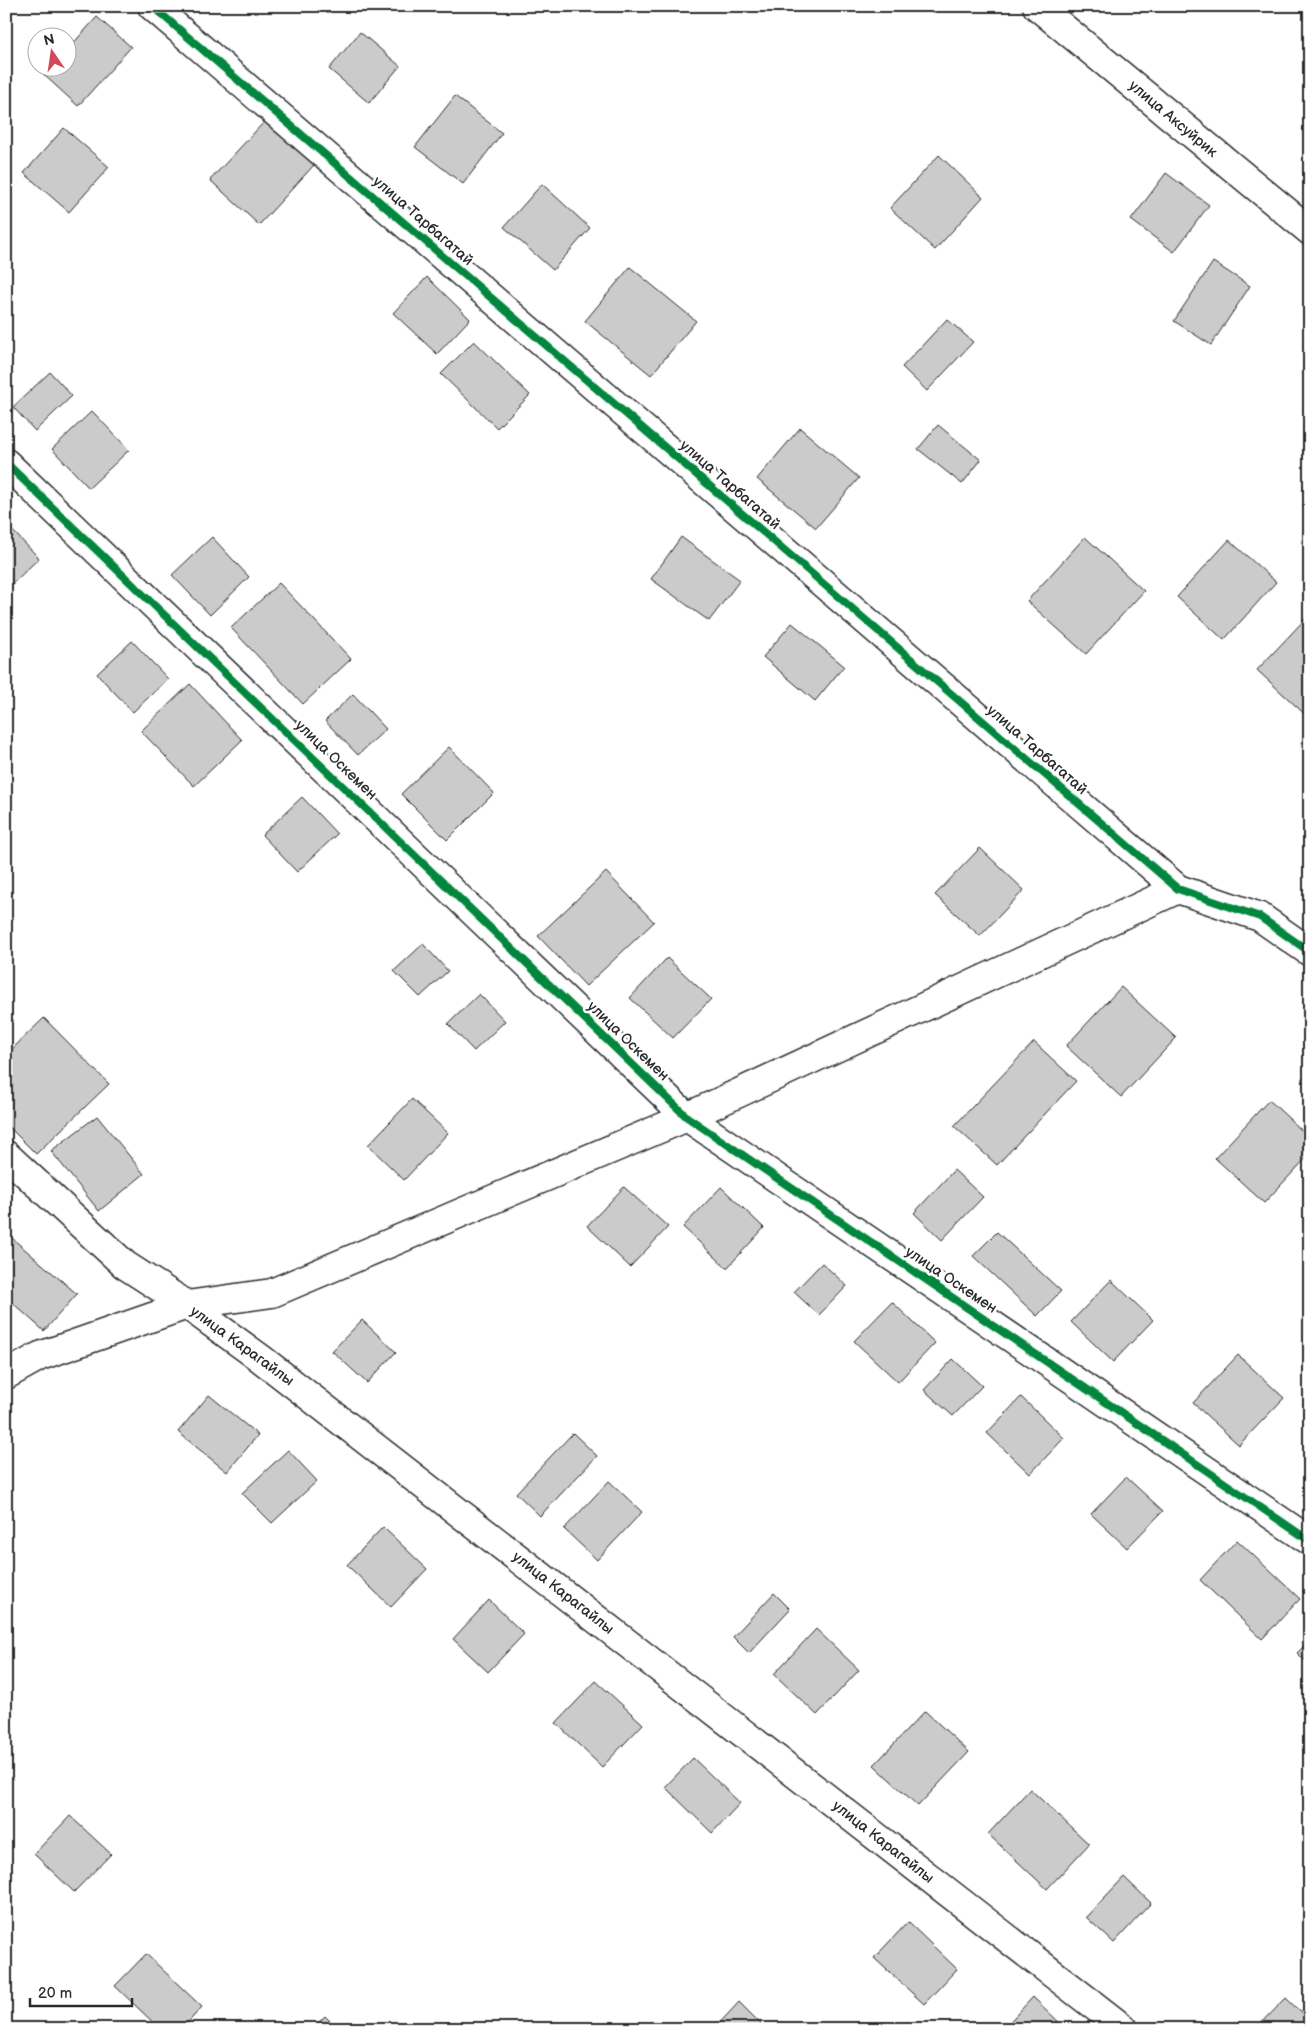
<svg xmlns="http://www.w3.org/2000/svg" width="1316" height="2035" font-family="'Balsamiq Sans',sans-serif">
  <rect width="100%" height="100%" fill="#fff"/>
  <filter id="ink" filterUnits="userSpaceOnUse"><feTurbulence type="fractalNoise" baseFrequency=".02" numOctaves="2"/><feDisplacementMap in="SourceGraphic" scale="10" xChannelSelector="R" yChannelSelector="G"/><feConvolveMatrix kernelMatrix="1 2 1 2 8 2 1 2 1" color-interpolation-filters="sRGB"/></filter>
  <g filter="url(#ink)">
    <path fill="#cbcbcb" stroke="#2b2b2b" d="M97 17 131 47 78 106 44 75 51 68H68V49Z
      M360 32 400 66 369 103 329 69Z
      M455 96 502 133 463 184 415 147Z
      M266 120 314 165 259 225 210 180Z
      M64 128 109 167 69 212 24 173Z
      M939 155 983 197 935 250 890 208Z
      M1166 173 1209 205 1174 252 1131 220Z
      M542 184 590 228 553 270 504 227Z
      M1213 262 1250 286 1211 345 1174 321Z
      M630 267 696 321 651 375 585 321Z
      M427 277 470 319 437 354 393 313Z
      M947 319 973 342 927 391 902 367Z
      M474 341 530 395 497 428 441 374Z
      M50 372 72 396 35 431 13 407Z
      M92 411 129 450 89 488 52 449Z
      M938 425 981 460 962 484 918 449Z
      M800 428 859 478 816 528 757 479Z
      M7 525 39 558 6 590V526Z
      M212 537 249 577 210 615 172 575Z
      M681 537 740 580 709 621 651 579Z
      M1085 537 1144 591 1086 654 1027 601Z
      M1229 540 1276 582 1224 640 1177 597Z
      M279 583 351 659 303 704 231 628Z
      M1308 616 1310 617V719L1257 670Z
      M792 623 844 666 815 701 763 657Z
      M132 641 168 679 133 712 97 674Z
      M190 684 242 740 194 786 141 731Z
      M353 694 386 729 358 755 325 721Z
      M449 747 494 793 447 840 401 794Z
      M302 797 337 834 297 872 262 835Z
      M980 848 1024 890 980 936 935 895Z
      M606 872 654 922 586 986 538 936Z
      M423 944 448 971 420 997 394 971Z
      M667 958 711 999 673 1038 630 998Z
      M1121 987 1176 1038 1121 1097 1066 1046Z
      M479 994 505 1021 474 1051 448 1024Z
      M44 1018 109 1084 36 1154 6 1124V1055Z
      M1034 1042 1076 1081 997 1165 954 1126Z
      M412 1099 448 1133 404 1180 368 1145Z
      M1269 1100 1310 1138V1154L1264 1203 1215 1158Z
      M97 1116 144 1174 99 1211 51 1151Z
      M954 1170 983 1197 942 1240 914 1213Z
      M624 1187 668 1227 630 1267 587 1226Z
      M721 1187 764 1228 727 1268 683 1227Z
      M997 1232 1061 1291 1037 1316 973 1256Z
      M6 1233 77 1294 44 1331 6 1297Z
      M822 1263 847 1286 819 1315 794 1292Z
      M1111 1280 1153 1320 1113 1362 1071 1322Z
      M892 1302 935 1343 898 1382 854 1341Z
      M362 1320 396 1352 367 1383 332 1351Z
      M1238 1355 1284 1398 1239 1445 1193 1403Z
      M953 1359 982 1386 953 1416 924 1390Z
      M209 1395 258 1435 227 1472 178 1432Z
      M1021 1397 1064 1438 1030 1474 987 1433Z
      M573 1433 597 1456 540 1516 516 1493Z
      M288 1450 317 1481 272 1523 242 1493Z
      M1126 1477 1163 1511 1127 1548 1091 1514Z
      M609 1481 642 1512 597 1560 564 1529Z
      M383 1527 427 1569 391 1607 347 1565Z
      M1237 1540 1300 1599 1262 1639 1200 1580Z
      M774 1593 790 1609 749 1653 733 1637Z
      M489 1600 524 1634 488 1672 453 1639Z
      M816 1629 859 1670 817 1715 774 1674Z
      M1310 1640V1665L1297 1653Z
      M596 1681 643 1724 602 1767 556 1723Z
      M925 1711 969 1752 918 1806 874 1765Z
      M693 1758 740 1803 712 1833 665 1787Z
      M1030 1789 1089 1844 1047 1889 988 1834Z
      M70 1816 111 1854 74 1892 34 1854Z
      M1124 1877 1151 1903 1114 1943 1086 1917Z
      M908 1922 957 1969 924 2004 874 1958Z
      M146 1954 202 2007 182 2029H160L115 1986Z
      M1033 1997 1066 2029H1003Z
      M1286 1998 1310 2021V2029H1256Z
      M739 2002 761 2024 756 2029H714Z
      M325 2016 338 2029H313Z"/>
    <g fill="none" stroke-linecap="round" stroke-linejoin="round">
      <defs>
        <path id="street" d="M152 6 1178 889 1260 917 1310 952
          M1037 6 1310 231
          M6 463 687 1117 1310 1541
          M6 1155 125 1265 187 1305 260 1358 1124 2029
          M6 1375 40 1356 187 1305 272 1293 687 1117 1178 889"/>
      </defs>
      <use href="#street" stroke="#2b2b2b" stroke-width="31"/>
      <use href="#street" stroke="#fff" stroke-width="28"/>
      <defs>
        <path id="cycleway" d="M152 6 1178 889 1260 917 1310 952
          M6 463 687 1117 1310 1541"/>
      </defs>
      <use href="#cycleway" stroke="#fff" stroke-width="11"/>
      <use href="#cycleway" stroke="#00873e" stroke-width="8"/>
    </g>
  </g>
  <g text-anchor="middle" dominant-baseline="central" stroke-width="5" stroke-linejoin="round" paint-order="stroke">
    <g font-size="15" fill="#2b2b2b" stroke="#fff">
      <text transform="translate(1173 119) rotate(40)">улица Аксуйрик</text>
      <text transform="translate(423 221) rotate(41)">улица Тарбагатай</text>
      <text transform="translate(730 485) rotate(41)">улица Тарбагатай</text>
      <text transform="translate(1037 750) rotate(41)">улица Тарбагатай</text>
      <text transform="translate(336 760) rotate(44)">улица Оскемен</text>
      <text transform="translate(628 1041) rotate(44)">улица Оскемен</text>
      <text transform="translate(951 1280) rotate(34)">улица Оскемен</text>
      <text transform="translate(242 1346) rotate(36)">улица Карагайлы</text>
      <text transform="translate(563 1593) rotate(38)">улица Карагайлы</text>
      <text transform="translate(883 1842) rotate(38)">улица Карагайлы</text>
    </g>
  </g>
  <rect width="1316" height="2035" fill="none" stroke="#fff" stroke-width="25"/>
  <rect x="12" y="12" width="1291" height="2010" fill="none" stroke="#2b2b2b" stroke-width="2" filter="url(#ink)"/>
  <g transform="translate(52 52) rotate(347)"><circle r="24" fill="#ffffff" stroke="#aaaaaa"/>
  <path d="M0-4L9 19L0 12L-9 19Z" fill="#d1495b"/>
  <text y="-8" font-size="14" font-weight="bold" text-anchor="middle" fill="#2b2b2b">N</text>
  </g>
  <path d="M30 1998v8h102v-8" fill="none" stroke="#2b2b2b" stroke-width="2.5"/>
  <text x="38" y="1998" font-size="15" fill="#2b2b2b" stroke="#ffffff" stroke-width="4" paint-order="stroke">20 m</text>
</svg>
